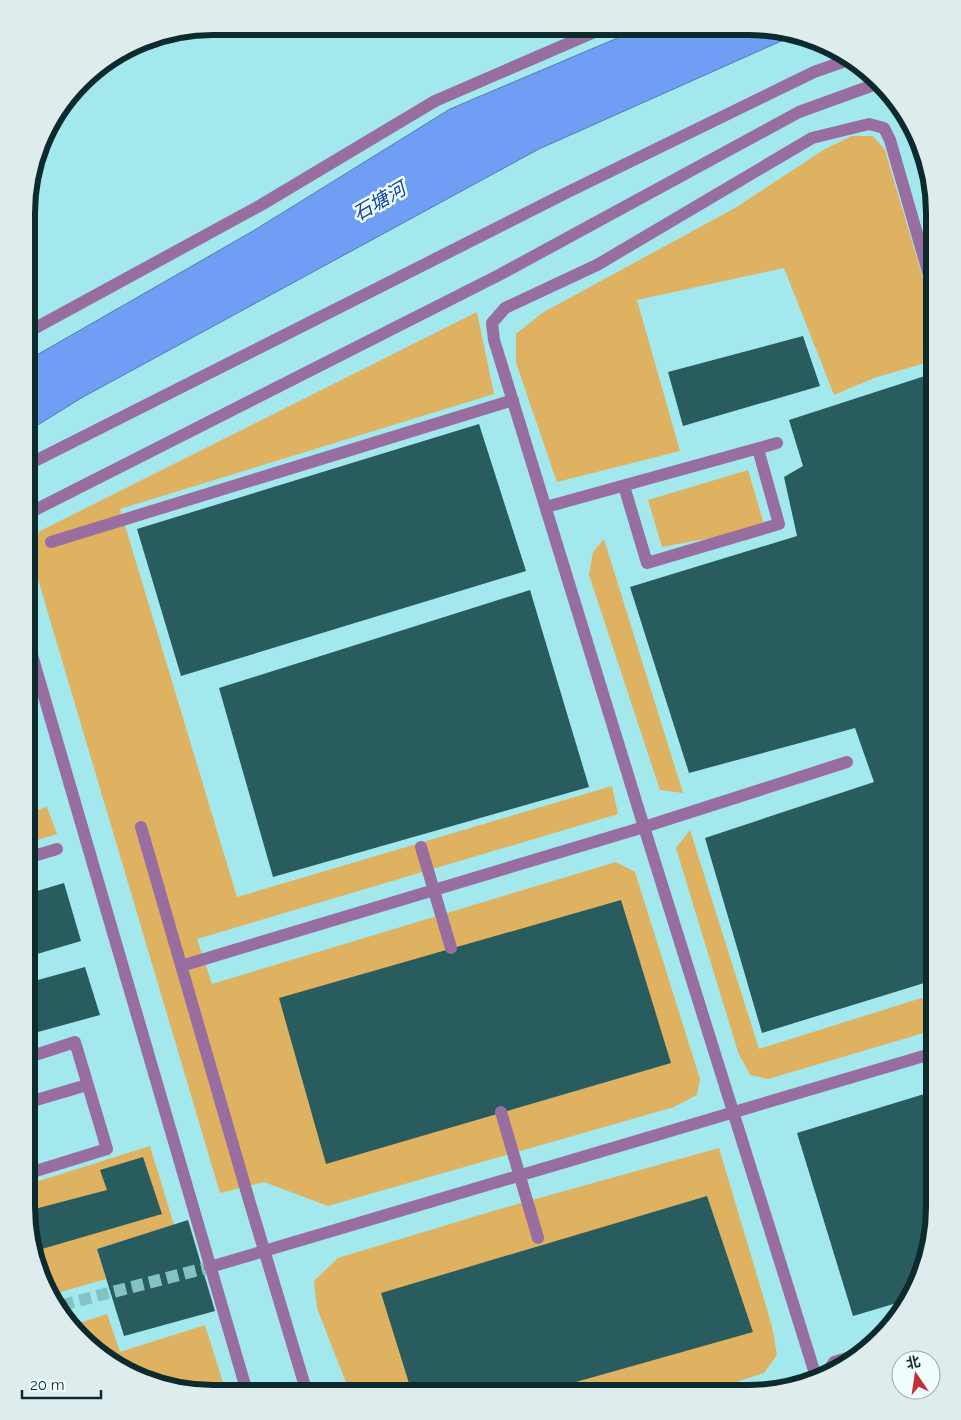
<svg xmlns="http://www.w3.org/2000/svg" width="961" height="1420" font-family="Raleway,'Noto Sans SC',sans-serif">
  <rect width="100%" height="100%" fill="#a3e8ed"/>
  <path fill="#deb260" d="M852 136H873L885 150 935 319V360L874 378 834 395 784 268 637 300 680 451 557 482 516 363V334L542 313 735 208 825 149Z
    M477 312 494 394 120 509 237 897 612 786 618 814 197 939 212 984 616 862 635 872 700 1079 697 1095 674 1107 328 1206 264 1182 220 1193 29 549 40 531Z
    M748 470 765 528 662 547 648 500Z
    M604 539 683 793 660 790 589 575 593 552Z
    M47 807 57 834 27 843V813Z
    M690 830 759 1049 934 994V1030L768 1079 750 1075 738 1052 676 848Z
    M150 1146 174 1225 97 1249 106 1279 50 1295 41 1279 26 1207V1185Z
    M719 1148 772 1326 777 1355 764 1373 699 1394 350 1393 317 1308 314 1281 338 1258 493 1211Z
    M107 1314 120 1352 205 1325 226 1392H189L142 1380 100 1355 70 1326Z"/>
  <path fill="#6f9ef4" stroke="#527bb8" d="M641 28H772L797 34 539 149 83 397 28 431V360L253 231 450 109Z"/>
  <g fill="none" stroke-linecap="round" stroke-linejoin="round">
    <path stroke="#527bb8" stroke-width="8" d="M905 115 935 215"/>
  </g>
  <path fill="#295c5f" d="M803 336 820 386 683 426 668 372Z
    M931 374 935 385 934 980 762 1033 705 838 874 782 855 728 689 773 630 587 797 536 784 477 803 466 789 420Z
    M479 424 526 571 181 676 137 529Z
    M530 590 589 787 273 877 219 688Z
    M64 883 81 941 27 957V894Z
    M621 900 671 1063 326 1164 279 998Z
    M85 967 100 1015 27 1035V983Z
    M934 1091V1219L925 1267 907 1300 853 1316 797 1133Z
    M143 1157 162 1214 35 1251 27 1211 107 1190 100 1170Z
    M707 1196 753 1332 537 1393H412L381 1293Z
    M188 1220 215 1311 124 1336 97 1249Z"/>
  <g fill="none" stroke-linecap="round" stroke-linejoin="round">
    <path stroke="#85c2c6" stroke-width="12" stroke-dasharray="12 6" stroke-linecap="butt" d="M62 1305 210 1267"/>
    <path stroke="#986d9f" stroke-width="12" d="M28 332 261 205 435 101 606 27
      M27 465 566 193 814 72 851 59
      M624 486 647 563 779 524 758 449
      M546 507 777 443
      M27 514 501 274 799 112 879 83
      M51 542 513 400
      M27 638 247 1392
      M27 792 28 790 27 766
      M141 827 249 1200 307 1393
      M421 847 451 948
      M27 858 57 849
      M181 966 644 827 847 762
      M26 1103 87 1085
      M501 1112 538 1238
      M26 1174 107 1149 75 1042 26 1058
      M210 1267 934 1053
      M57 1307 62 1305
      M825 1376 834 1362 864 1353
      M817 1380 644 827 494 340 492 323 505 308 597 265 812 138 869 124 884 128 890 140 935 296"/>
  </g>
  <g text-anchor="middle" dominant-baseline="central" stroke-width="5" stroke-linejoin="round" paint-order="stroke">
    <g font-size="19" font-style="italic" fill="#0f42a4" stroke="#f0fdfe">
      <text transform="translate(379 201) rotate(-30)">石塘河</text>
    </g>
  </g>
  <path d="M0 0H961V1420H0ZM213 35H748A178 178 0 0 1 926 213V1207A178 178 0 0 1 748 1385H213A178 178 0 0 1 35 1207V213A178 178 0 0 1 213 35Z" fill="#deeced" fill-rule="evenodd"/>
  <path fill="none" stroke="#0d2a2c" stroke-width="6" d="M213 35H748A178 178 0 0 1 926 213V1207A178 178 0 0 1 748 1385H213A178 178 0 0 1 35 1207V213A178 178 0 0 1 213 35Z"/>
  <g transform="translate(916 1375) rotate(347)"><circle r="24" fill="#f0fdfe" stroke="#95a9aa"/>
  <path d="M0-4L9 19L0 12L-9 19Z" fill="#c1313c"/>
  <text y="-8" font-size="14" font-weight="bold" text-anchor="middle" fill="#0d2a2c">北</text>
  </g>
  <path d="M22 1390v8h79v-8" fill="none" stroke="#0d2a2c" stroke-width="2.5"/>
  <text x="30" y="1390" font-size="15" fill="#0d2a2c" stroke="#f0fdfe" stroke-width="4" paint-order="stroke">20 m</text>
</svg>
